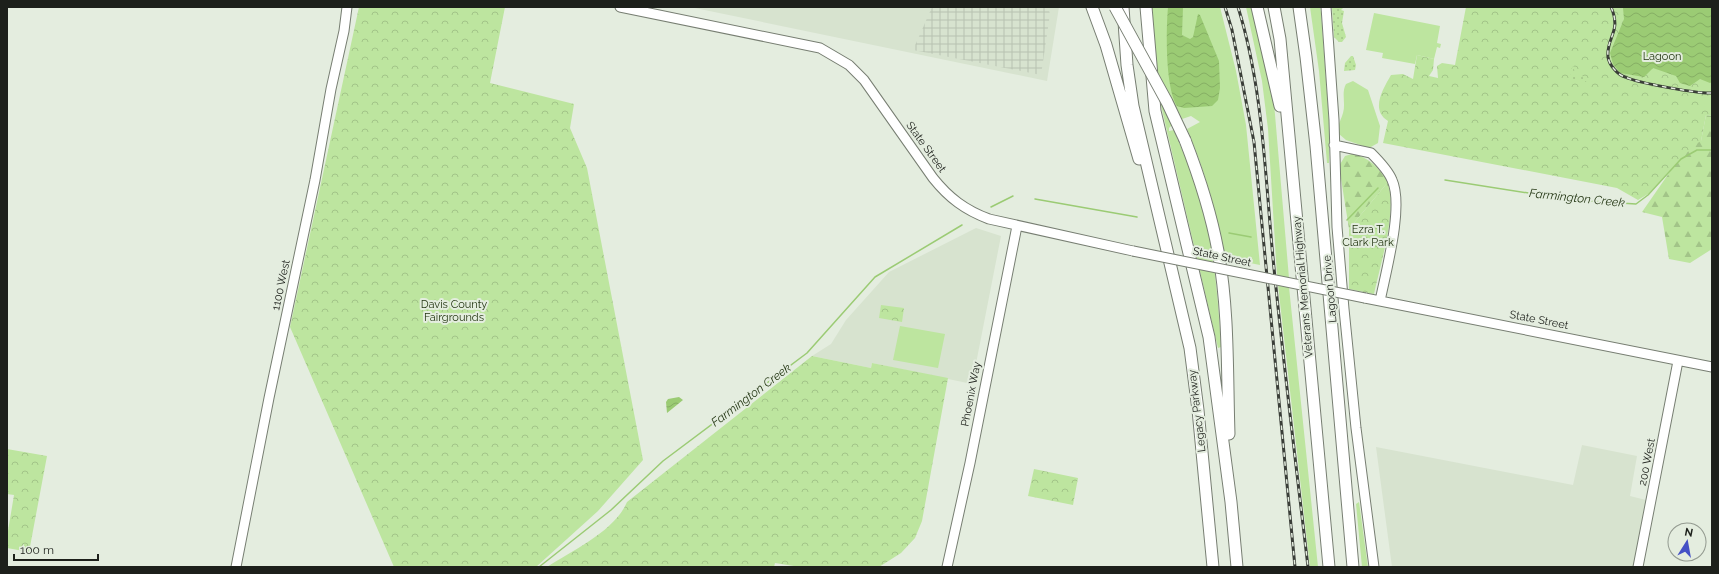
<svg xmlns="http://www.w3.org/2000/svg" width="1719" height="574" font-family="Raleway,sans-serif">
  <defs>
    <pattern id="industrial-grid" width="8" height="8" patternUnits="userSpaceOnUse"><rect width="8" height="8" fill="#d7e3cf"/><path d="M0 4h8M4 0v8" fill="none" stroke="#b8c2b1"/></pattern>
    <pattern id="forest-firs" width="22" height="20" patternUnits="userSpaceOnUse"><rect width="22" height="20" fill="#bde59f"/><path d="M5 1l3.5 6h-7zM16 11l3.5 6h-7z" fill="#a2c488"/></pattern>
    <pattern id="park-crowns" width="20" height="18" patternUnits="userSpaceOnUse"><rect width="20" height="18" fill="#bde59f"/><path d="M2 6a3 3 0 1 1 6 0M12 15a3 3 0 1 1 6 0" fill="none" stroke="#a2c488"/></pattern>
    <pattern id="garden-dots" width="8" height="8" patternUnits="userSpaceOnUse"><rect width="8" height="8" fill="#bde59f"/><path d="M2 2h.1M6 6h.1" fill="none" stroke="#a2c488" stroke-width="1.8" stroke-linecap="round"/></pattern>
    <pattern id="water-waves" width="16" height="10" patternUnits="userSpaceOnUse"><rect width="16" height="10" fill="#9bcb74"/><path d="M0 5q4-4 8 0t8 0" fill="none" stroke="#85ae64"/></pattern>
  </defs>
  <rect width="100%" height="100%" fill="#e4eddf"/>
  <path fill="#d7e3cf" d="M690 7H1059L1047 81Z
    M976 228 1001 236 972 384 872 363 871 368 812 356 831 344 846 320 889 272Z
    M1582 445 1637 456 1630 496 1646 500 1633 567H1392L1376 447 1573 485Z"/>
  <path fill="url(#industrial-grid)" d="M932 7H1048L1050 14 1041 75 913 50Z"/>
  <path fill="#bde59f" d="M1152 7H1220L1236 71 1246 125 1260 265 1225 258C1217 213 1205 171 1187 129L1200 122 1191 116 1182 119 1156 69Z
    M1246 7H1252L1264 53 1274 103 1289 278 1277 276 1268 129 1262 81Z
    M1310 7H1320L1321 13 1329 120V163H1327L1319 71Z
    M1374 13 1440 26 1437 43 1441 44 1440 48 1437 47 1434 59 1417 55 1415 64 1382 58 1383 53 1366 50Z
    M1353 81 1368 90 1380 126 1378 143 1369 148 1346 140 1339 134C1338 122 1340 123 1343 113 1346 103 1341 93 1346 84Z
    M1159 97 1173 124 1169 128V131L1174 130C1183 153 1193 173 1200 197 1214 246 1218 296 1221 347L1218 348Z
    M1278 285 1289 287 1318 567H1310Z
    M900 326 945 334 938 368 893 360Z
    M1359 502 1368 567H1362L1356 504Z"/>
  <path fill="url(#forest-firs)" d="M1706 115 1712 116V249L1690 263 1669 259 1662 217 1642 212 1692 140 1701 141Z
    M1352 154C1369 157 1378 167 1388 182L1349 229 1339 166 1345 156Z"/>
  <path fill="url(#park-crowns)" d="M359 7H505L490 83 574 104 570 128 587 168 643 460 598 511 536 567H394L290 327Z
    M1466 7H1712V116L1706 115 1701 141 1694 145 1648 194 1638 200 1617 188 1383 143 1388 121C1370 110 1383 89 1391 75L1403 74 1413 79 1417 55 1434 59 1433 70 1429 76 1438 78 1437 66 1442 63 1455 65Z
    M1388 182C1397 213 1381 261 1374 294L1349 289V229Z
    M881 305 904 308 902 322 879 318Z
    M812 356 871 368 872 363 948 378 922 521 915 538 901 553 879 567H800L775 563 774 567H547C573 550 615 531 627 502Z
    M7 449 47 456 29 552 7 548V537L14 495 7 494Z
    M1034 469 1078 478 1073 505 1028 496Z"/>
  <path fill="url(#garden-dots)" d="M1332 7H1344L1341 10 1344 11 1342 23 1346 37 1342 42H1339L1334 37Z
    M1351 56H1353L1356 65 1355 70 1344 71 1345 63Z
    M1573 63 1575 75 1587 77 1586 82 1570 79Z"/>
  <path fill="url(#water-waves)" d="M1168 7H1183L1182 35 1190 39 1193 37 1198 14 1200 15 1219 61 1220 88 1218 100 1212 106 1184 108 1177 106C1165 87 1166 30 1168 7Z
    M1630 7H1712V82L1710 83 1700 79 1690 86 1680 83 1676 76 1653 68 1644 77 1620 73 1613 64 1610 53 1624 19 1623 8Z
    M679 397 683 400 667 413 666 402 668 399Z"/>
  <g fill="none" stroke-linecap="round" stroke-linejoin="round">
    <path stroke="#9bcb74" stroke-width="1.5" d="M1445 180 1573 200 1636 204 1648 195 1681 159 1697 150H1712
      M1035 199 1137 217
      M991 207 1013 196
      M1347 220 1378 188
      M1229 233 1251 237
      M539 567 611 510 663 461 807 353 875 277 962 225"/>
    <defs>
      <path id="secondary" d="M620 7 820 48 849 65 864 80 933 178C949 198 965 210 989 219L1133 251
        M1326 7 1334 120 1337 227 1344 309 1356 428 1374 567
        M1334 145 1371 153C1378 160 1388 170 1392 180 1404 206 1386 271 1380 301
        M1365 298 1712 367
        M236 567 269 398 315 180 331 89 344 31 347 7
        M947 567 970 463 1017 226
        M1638 567 1678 361"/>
      <path id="highway" d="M1092 7 1106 45 1139 159
        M1123 7 1127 65 1133 106 1190 348 1198 410 1213 567
        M1146 7 1155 111 1209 337 1231 502 1237 567
        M1257 7 1280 106
        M1274 7 1280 39 1329 567
        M1299 7 1306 57 1316 146 1353 567
        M1185 140C1199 176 1211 213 1218 251 1229 311 1227 374 1229 434"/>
    </defs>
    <use href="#secondary" stroke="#777e72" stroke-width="11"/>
    <use href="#highway" stroke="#777e72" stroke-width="13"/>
    <use href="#secondary" stroke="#fff" stroke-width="9"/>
    <use href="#highway" stroke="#fff" stroke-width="11"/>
    <defs>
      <path id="rail" d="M1225 7 1232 30 1254 142 1295 567
        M1238 7C1263 87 1265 175 1273 258 1283 361 1296 464 1308 567
        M1611 7C1622 32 1606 37 1608 57 1609 65 1618 75 1625 77 1638 83 1699 94 1712 93"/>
    </defs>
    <use href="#rail" stroke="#3a3e38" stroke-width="3"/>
    <use href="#rail" stroke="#e4eddf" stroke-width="1.5" stroke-dasharray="4.5" stroke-linecap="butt"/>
    <defs>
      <path id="secondary-bridge" d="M1133 251 1365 298"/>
      <path id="highway-bridge" d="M1115 7 1167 102 1185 140"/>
    </defs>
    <use href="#secondary-bridge" stroke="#777e72" stroke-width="11" stroke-linecap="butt"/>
    <use href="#highway-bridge" stroke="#777e72" stroke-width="13" stroke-linecap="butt"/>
    <use href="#secondary-bridge" stroke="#fff" stroke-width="9"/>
    <use href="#highway-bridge" stroke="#fff" stroke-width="11"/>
  </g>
  <g text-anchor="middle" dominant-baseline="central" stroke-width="4" stroke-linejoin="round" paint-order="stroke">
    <g font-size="11" fill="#1e310d" stroke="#e4eddf">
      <text x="1662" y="56">Lagoon</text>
      <text x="1368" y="229">Ezra T.<tspan x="1368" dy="13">Clark Park</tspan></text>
      <text x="454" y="304">Davis County<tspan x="454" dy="13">Fairgrounds</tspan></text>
    </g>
    <g font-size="11" fill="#1d201b" stroke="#e4eddf">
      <text transform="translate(926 147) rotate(54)">State Street</text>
      <text transform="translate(1222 257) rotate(12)">State Street</text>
      <text transform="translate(281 285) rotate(-78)">1100 West</text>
      <text transform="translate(1303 287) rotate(-95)">Veterans Memorial Highway</text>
      <text transform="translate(1330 289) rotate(-95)">Lagoon Drive</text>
      <text transform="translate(1539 320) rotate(11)">State Street</text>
      <text transform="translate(971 394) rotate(-79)">Phoenix Way</text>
      <text transform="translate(1197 411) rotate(-97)">Legacy Parkway</text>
      <text transform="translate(1647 462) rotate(-79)">200 West</text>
    </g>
    <g font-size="12" font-style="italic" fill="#243714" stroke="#e4eddf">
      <text transform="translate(1577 198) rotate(6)">Farmington Creek</text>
      <text transform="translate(751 395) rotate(-37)">Farmington Creek</text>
    </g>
  </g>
  <rect width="1719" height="574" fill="none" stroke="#1d201b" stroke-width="16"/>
  <g transform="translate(1687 542) rotate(11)"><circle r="19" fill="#e4eddf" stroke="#949b91"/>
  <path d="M0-3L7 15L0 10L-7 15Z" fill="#4451c5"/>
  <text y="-6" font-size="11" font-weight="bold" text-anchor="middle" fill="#1d201b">N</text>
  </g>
  <path d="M14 554v6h84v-6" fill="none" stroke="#1d201b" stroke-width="2"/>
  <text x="20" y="554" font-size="12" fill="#1d201b" stroke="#e4eddf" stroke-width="3" paint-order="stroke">100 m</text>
</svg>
